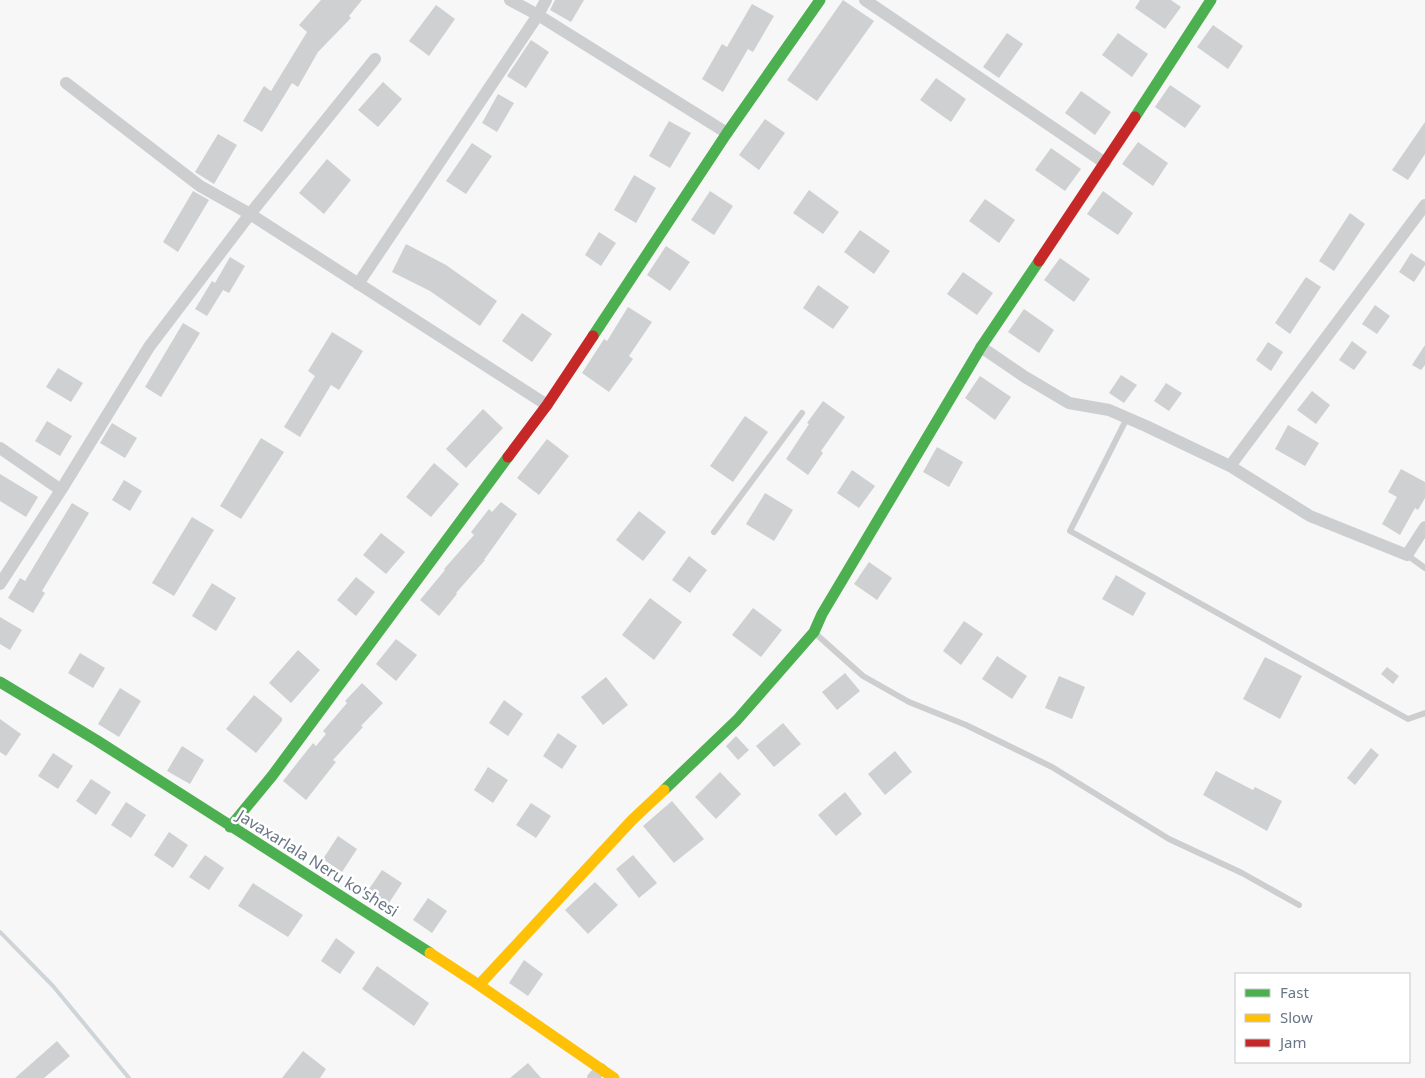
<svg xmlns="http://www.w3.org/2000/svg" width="1425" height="1078" font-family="'Noto Sans',sans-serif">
  <rect width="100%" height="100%" fill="#f7f7f7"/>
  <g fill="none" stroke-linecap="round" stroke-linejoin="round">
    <path stroke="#ced4d8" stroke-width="4" d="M0 932 53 986 129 1078"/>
  </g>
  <path fill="#ced0d1" d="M321 0H362L349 16 351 18 318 52 298 87 292 83 262 132 243 121 264 86 271 91 307 32 299 25Z
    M555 0H584L571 22 550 10Z
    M843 0 874 21 817 101 787 80Z
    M1140 0H1171L1181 7 1165 29 1135 8Z
    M752 4 774 16 753 52 748 49 723 92 702 79 722 44 727 47Z
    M436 5 455 19 429 56 409 41Z
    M1213 25 1243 46 1228 69 1197 47Z
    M1007 33 1023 44 999 78 983 67Z
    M1118 33 1148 54 1132 77 1102 55Z
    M531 40 549 52 526 88 507 76Z
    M936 78 966 99 951 122 920 100Z
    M383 82 402 99 378 127 358 110Z
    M1170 85 1201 106 1185 128 1155 107Z
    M1081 91 1111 112 1095 135 1065 113Z
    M498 94 514 103 497 132 482 123Z
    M765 119 785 133 759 170 739 155Z
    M669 121 691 133 670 168 649 156Z
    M1425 122V154L1408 180 1392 170Z
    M218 134 237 145 214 184 195 172Z
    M1138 142 1168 163 1153 186 1122 164Z
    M472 143 492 156 466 194 446 181Z
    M1051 148 1081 169 1065 191 1035 170Z
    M327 159 351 180 324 214 299 193Z
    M634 175 656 188 636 223 614 210Z
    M809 190 839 212 823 234 793 213Z
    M193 191 209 200 178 252 163 242Z
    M710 191 733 206 714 235 691 220Z
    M1103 191 1133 213 1118 235 1087 214Z
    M985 199 1015 220 999 243 969 221Z
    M1350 213 1365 224 1334 271 1319 261Z
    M860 230 890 251 874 274 844 252Z
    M599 232 616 243 601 266 585 255Z
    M406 244 446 265 497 301 480 326 430 291 392 272Z
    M666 246 690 262 670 291 647 275Z
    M1411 253 1425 262V265L1414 282 1399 272Z
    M230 257 245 266 229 293 223 290 207 316 195 309 212 281 215 283Z
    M1060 258 1090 279 1074 302 1044 280Z
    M963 272 993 293 977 315 947 294Z
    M1306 277 1321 287 1290 334 1275 323Z
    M818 285 849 307 833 329 803 308Z
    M1375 305 1390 316 1377 334 1362 324Z
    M628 307 652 322 629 356 633 359 609 392 582 373 604 339 607 341Z
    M1024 309 1054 330 1039 353 1008 332Z
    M522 313 552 334 532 362 502 341Z
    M183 323 200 333 161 397 145 387Z
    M332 332 363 351 339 390 331 385 300 437 284 427 315 376 308 371Z
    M1352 341 1367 352 1354 370 1339 360Z
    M1268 342 1283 352 1271 371 1256 360Z
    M1425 345V365L1421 370 1412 365Z
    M58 368 83 383 71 402 46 387Z
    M1121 375 1137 385 1124 403 1109 393Z
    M980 376 1011 397 995 420 965 398Z
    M1166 383 1182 393 1169 411 1154 401Z
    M1312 391 1330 405 1316 424 1297 410Z
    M823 401 845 417 821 451 823 453 808 475 786 459 809 424 807 423Z
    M483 409 503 428 466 468 446 449Z
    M745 416 768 432 733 482 710 466Z
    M47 421 72 436 60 456 35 441Z
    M112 423 137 438 125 458 100 443Z
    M1288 425 1319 443 1305 466 1275 449Z
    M261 438 284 452 241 519 220 506Z
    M547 439 569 456 539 495 517 478Z
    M937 447 963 462 949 487 923 472Z
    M434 463 459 484 431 517 406 497Z
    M1401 469 1425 482V498L1418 510 1415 508 1400 535 1382 524 1397 497 1388 492Z
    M852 470 875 486 859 508 837 493Z
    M0 474 38 497 26 517 0 501Z
    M124 480 142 491 130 511 112 500Z
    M765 493 793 510 774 541 746 524Z
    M501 502 517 514 484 560H485L456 593 457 594 439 616 420 600 445 570 444 569 474 535 471 532 489 509 492 512Z
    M72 503 89 513 42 591 45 593 33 613 8 598 20 578 25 581Z
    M639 511 666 532 643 561 616 540Z
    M192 517 214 530 174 596 152 583Z
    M381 533 405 552 386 574 363 555Z
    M689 556 707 570 690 593 672 580Z
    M869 562 892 578 877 600 854 584Z
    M1116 575 1146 593 1133 616 1102 599Z
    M356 577 375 592 356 616 337 600Z
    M212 583 236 598 216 631 192 616Z
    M650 598 682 622 654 660 622 635Z
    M753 608 782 630 761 657 732 635Z
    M0 617 22 630 10 650 0 644Z
    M964 621 983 634 961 665 943 651Z
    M396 639 417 655 396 681 376 664Z
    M298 650 320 670 291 703 269 683Z
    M80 653 105 668 93 688 68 673Z
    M997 656 1027 676 1012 699 982 679Z
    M1265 657 1302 676 1280 719 1243 699Z
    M1387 667 1399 676 1393 684 1381 674Z
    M845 673 860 691 837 710 822 692Z
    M1059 676 1085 687 1072 719 1045 708Z
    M606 677 628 705 603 725 581 697Z
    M362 683 383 703 361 726 363 727 333 760 336 762 306 800 283 781 313 743 316 746 326 734 323 731 347 703 345 701Z
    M120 688 141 701 119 737 98 724Z
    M254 695 282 718V721L256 753 226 729Z
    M504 700 523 714 508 736 489 723Z
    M0 719 21 734 6 756 0 752Z
    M783 723 801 744 774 767 756 746Z
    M558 733 577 746 562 769 543 756Z
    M736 736 749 750 738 760 726 746Z
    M182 746 204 760 190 784 167 771Z
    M1371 748 1379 755 1355 785 1347 778Z
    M895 751 912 772 885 795 868 774Z
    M53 753 73 766 58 789 38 776Z
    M488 767 508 780 493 803 474 790Z
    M1216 771 1253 790 1255 787 1282 801 1267 831 1203 795Z
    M720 772 741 794 716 819 695 797Z
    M91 779 111 792 96 815 76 801Z
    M845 792 862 814 836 836 818 815Z
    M672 801 704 839 674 863 643 826Z
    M126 802 146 815 131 838 111 825Z
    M531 803 551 816 536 838 516 825Z
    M169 832 188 845 173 868 154 855Z
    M338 836 357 849 342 872 323 859Z
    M205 855 224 868 209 890 189 877Z
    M633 855 657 883 639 898 616 869Z
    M382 870 402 883 387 906 367 892Z
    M595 882 618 905 588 934 565 910Z
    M253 883 303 915 288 937 238 906Z
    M428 898 447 911 432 933 413 920Z
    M336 938 355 952 340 974 321 961Z
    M524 960 543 974 528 996 509 983Z
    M377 966 429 1003 414 1026 362 989Z
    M57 1041 70 1056 44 1078H15Z
    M303 1051 326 1069 320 1078H282Z
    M528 1063 541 1078H510Z"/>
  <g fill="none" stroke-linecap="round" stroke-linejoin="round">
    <path stroke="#cdced0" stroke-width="6" d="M1127 418 1070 531 1408 719 1425 713
      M714 532 802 413
      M1407 555 1425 568
      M816 634 863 676 909 702 966 725 1052 767 1169 839 1242 873 1299 905"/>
    <path stroke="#cdced0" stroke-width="12" d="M510 0 538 15 727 133
      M865 0 1105 163
      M66 83 200 186 250 214 547 405
      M358 284 538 15 546 0
      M981 347 1025 377 1069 403 1109 410 1146 426 1230 466 1310 516 1407 555 1425 527
      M0 448 61 490
      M1230 466 1425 205
      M0 584 61 490 149 347 250 214 375 59
      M593 1078 601 1069"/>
    <path stroke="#4caf50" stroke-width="11" d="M1135 117 1211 0
      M593 336 727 133 820 0
      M0 682 96 740 430 953
      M664 790 737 720 814 632 822 614 981 347 1039 261
      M230 827 272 776 508 457"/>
    <path stroke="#ffc107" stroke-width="11" d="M430 953 479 985 614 1078
      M479 985 632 820 664 790"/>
    <path stroke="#c62828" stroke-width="11" d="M1039 261 1135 117
      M508 457 547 405 593 336"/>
  </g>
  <g text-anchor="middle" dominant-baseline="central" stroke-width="5" stroke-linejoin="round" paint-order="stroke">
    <g font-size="16" fill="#687686" stroke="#fff">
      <text transform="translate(318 863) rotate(32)">Javaxarlala Neru ko'shesi</text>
    </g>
  </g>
  <rect x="1235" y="973" width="175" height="90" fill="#ffffff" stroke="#c3c8cf"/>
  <rect x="1245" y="989" width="25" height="8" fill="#4caf50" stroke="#c3c8cf"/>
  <text x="1280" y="998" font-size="15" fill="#687686">Fast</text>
  <rect x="1245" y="1014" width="25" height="8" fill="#ffc107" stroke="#c3c8cf"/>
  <text x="1280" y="1023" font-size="15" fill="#687686">Slow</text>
  <rect x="1245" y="1039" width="25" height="8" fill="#c62828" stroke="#c3c8cf"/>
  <text x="1280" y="1048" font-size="15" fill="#687686">Jam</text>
</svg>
